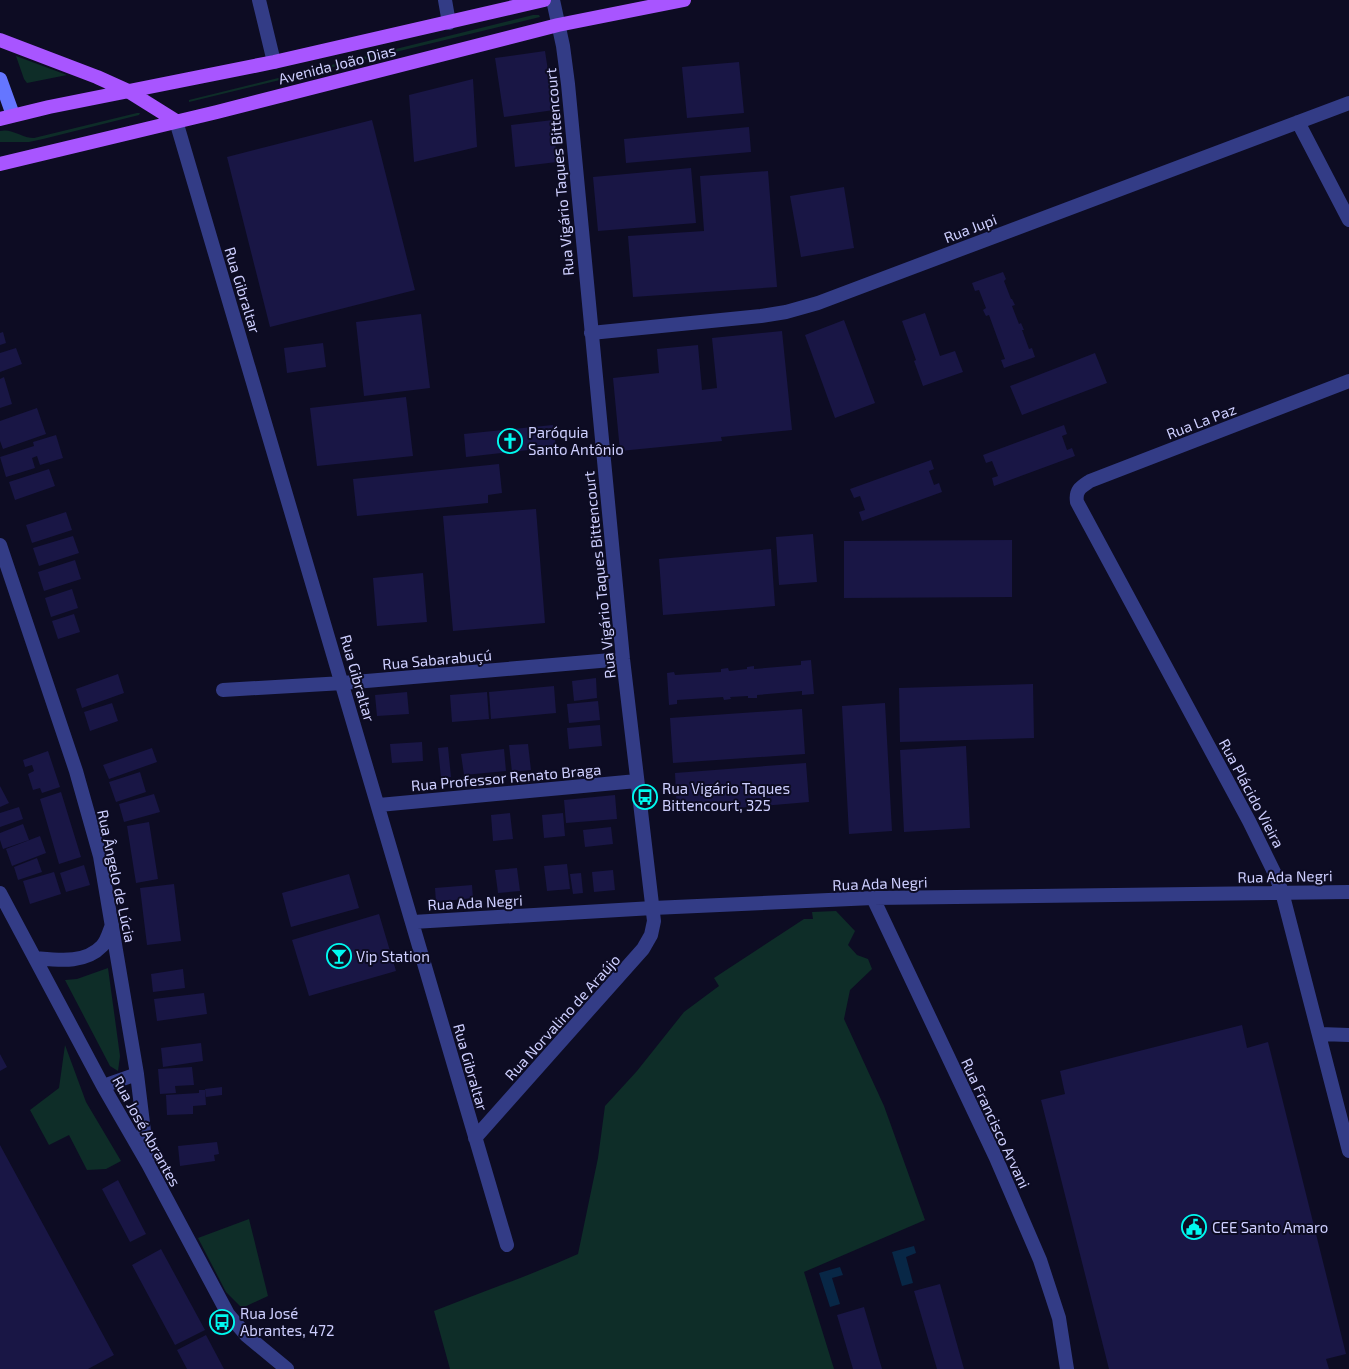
<svg xmlns="http://www.w3.org/2000/svg" width="1349" height="1369" font-family="'Exo 2',sans-serif">
  <rect width="100%" height="100%" fill="#0d0c23"/>
  <path fill="#0e2d28" d="M533 15H539L540 17 189 102V100Z
    M16 56 67 75 27 83 24 79Z
    M137 113H140L139 115 43 139 29 142H0V131C12 128 22 138 34 138Z
    M836 911 855 931 848 945 857 955 868 959 872 969 850 990 844 1019 884 1106 925 1220 804 1272 834 1369H450L434 1311C482 1292 531 1275 578 1254L598 1158 605 1106 637 1071 684 1012 719 986 714 978 804 919H813L812 912Z
    M108 968 120 1056 118 1071 110 1066 65 980 77 979Z
    M65 1045 86 1102 121 1161 106 1169 87 1170 69 1135 49 1145 30 1110 59 1088Z
    M249 1219 268 1296 242 1308 226 1292 198 1238Z"/>
  <path fill="#082746" d="M914 1246 916 1253 906 1257 913 1283 902 1286 892 1252Z
    M840 1267 843 1275 832 1278 840 1304 830 1307 819 1273Z"/>
  <path fill="#191645" d="M545 51 554 110 504 117 495 58Z
    M739 62 744 113 687 118 682 67Z
    M473 79 477 147 414 162 409 95Z
    M372 120 415 290 270 327 227 157Z
    M553 120 557 162 515 167 511 125Z
    M749 127 751 152 626 163 624 139Z
    M691 168 696 223 598 231 593 177Z
    M768 171 777 287 633 297 628 236 704 231 700 176Z
    M844 187 854 248 801 257 790 196Z
    M1003 272 1006 279 1004 281 1011 299H1012L1015 305 1012 306 1019 324 1021 323 1024 330H1022L1029 349 1032 348 1035 357 1004 368 1001 360 1005 359 989 315 986 316 983 310 986 308 979 290 975 291 972 283Z
    M925 313 940 356 955 351 963 372 923 386 914 361 916 360 902 321Z
    M421 314 430 388 364 396 356 322Z
    M844 320 875 403 835 418 805 335Z
    M782 331 792 430 721 437 722 441 620 451 613 378 659 373 657 349 698 345 702 390 717 388 712 338Z
    M3 332 6 343 0 345V333Z
    M323 343 326 367 287 373 284 348Z
    M16 348 22 364 0 372V353Z
    M1095 353 1107 383 1022 415 1010 386Z
    M4 377 12 404 0 408V379Z
    M406 397 413 456 317 466 310 408Z
    M37 408 46 434 3 449 0 441V421Z
    M553 425 556 447 466 457 464 434Z
    M1064 425 1067 434 1062 436 1067 450 1072 448 1075 456 994 486 992 478 998 476 992 461 986 463 983 455Z
    M56 435 63 458 40 465 37 456 32 458 35 468 6 477 0 457 34 446 33 442Z
    M931 460 934 469 929 471 934 485 939 483 942 492 862 521 859 512 865 510 860 496 854 498 850 489Z
    M499 464 502 493 488 495V503L357 516 353 479Z
    M49 469 55 486 15 500 9 482Z
    M536 509 545 623 453 631 443 516Z
    M66 512 72 530 32 543 26 525Z
    M813 534 817 582 779 585 776 537Z
    M73 536 79 553 39 566 33 548Z
    M1012 540V597L844 598V541Z
    M771 549 775 606 663 615 659 559Z
    M75 560 81 579 44 591 38 572Z
    M423 573 427 622 377 626 373 578Z
    M72 589 78 608 51 617 45 598Z
    M74 614 80 632 58 639 52 621Z
    M811 660 814 694 802 695V691L757 695V698H748V696L730 697 731 699 724 700 723 697 677 700V704L669 705 667 673 674 672 675 675 721 672V669L728 668 729 671 747 669V667L754 666V669L801 665V661Z
    M118 674 124 693 82 708 76 689Z
    M596 678 597 698 574 701 572 681Z
    M1033 684 1034 738 900 742 899 688Z
    M554 686 556 713 491 719 489 692Z
    M407 692 409 714 377 716 375 695Z
    M487 692 489 719 452 722 450 695Z
    M598 701 600 720 569 723 567 704Z
    M112 703 118 721 90 731 84 712Z
    M885 703 892 831 849 834 842 706Z
    M802 709 805 754 673 763 670 718Z
    M600 725 602 746 569 749 567 728Z
    M422 742 423 761 392 763 390 744Z
    M528 744 531 770 512 772 509 745Z
    M966 746 970 828 904 832 900 750Z
    M448 747 451 777 441 778 438 748Z
    M152 748 157 762 109 779 103 765Z
    M504 749 506 771 464 775 461 754Z
    M48 751 60 787 42 793 40 788 33 790 28 774 34 771 32 765 25 767 23 760Z
    M806 763 809 802 677 813 675 773Z
    M140 772 146 792 116 802 109 782Z
    M0 786 9 803 0 807Z
    M61 792 81 857 59 864 40 799Z
    M154 794 160 812 124 822 119 804Z
    M615 795 617 819 566 823 564 800Z
    M19 807 23 819 0 827V813Z
    M510 813 513 839 493 841 491 815Z
    M563 813 565 836 544 838 542 815Z
    M149 822 158 879 136 883 127 826Z
    M23 824 29 840 3 849 0 840V833Z
    M611 827 613 844 585 847 583 830Z
    M40 836 46 853 12 866 6 849Z
    M37 858 42 872 18 880 14 867Z
    M567 864 570 889 547 891 544 866Z
    M84 865 90 885 66 892 60 873Z
    M517 868 520 891 498 893 495 870Z
    M613 870 615 890 594 892 592 872Z
    M54 872 61 894 30 904 23 881Z
    M581 873 583 893 573 894 570 874Z
    M349 874 359 908 291 927 282 893Z
    M174 884 181 941 147 945 140 888Z
    M472 885 473 898 436 902 435 888Z
    M379 914 396 971 309 996 292 940Z
    M183 969 185 988 153 992 151 974Z
    M204 993 207 1014 157 1021 154 999Z
    M1242 1025 1247 1048 1268 1042 1346 1354 1326 1359 1329 1369H1109L1041 1100 1065 1094 1060 1071Z
    M201 1043 203 1061 163 1067 161 1048Z
    M0 1054 7 1067 0 1071Z
    M192 1067 194 1085 175 1086 176 1093 160 1094 158 1069Z
    M222 1087V1095L206 1097 205 1089Z
    M199 1090H205L206 1105 193 1106V1114L167 1115 166 1095 199 1093Z
    M217 1142 219 1154 214 1155 215 1161 180 1166 178 1146Z
    M0 1145 114 1355 88 1369H0Z
    M118 1180 146 1234 130 1242 102 1189Z
    M161 1249 205 1330 175 1345 132 1265Z
    M940 1284 964 1369H937L914 1291Z
    M864 1307 882 1369H853L837 1315Z
    M206 1335 224 1369H187L177 1350Z"/>
  <g fill="none" stroke-linecap="round" stroke-linejoin="round">
    <path stroke="#333c86" stroke-width="14" d="M259 0 274 62
      M445 0 449 23
      M176 121 507 1245
      M1298 122 1349 220
      M591 333 761 316 786 312 818 303 1349 103
      M1349 381 1090 481C1081 487 1075 490 1077 502L1249 821 1275 874 1282 892 1349 1151
      M0 545 76 771 100 856 137 1074 148 1164
      M223 690 343 683 623 659
      M379 805 637 781
      M0 893 103 1086 148 1164 228 1314 246 1335 287 1369
      M873 898 996 1158 1040 1260 1059 1318 1067 1369
      M413 922 653 908 873 898 1349 892
      M35 958C58 960 85 964 102 946 107 941 109 932 112 925
      M1320 1034 1349 1035
      M103 1086 137 1074
      M475 1138 643 949 651 935 654 921 623 659 568 84 563 46 553 0"/>
    <path stroke="#6576ff" stroke-width="14" d="M0 79 13 115"/>
    <path stroke="#a855ff" stroke-width="14" d="M0 40 97 77 128 91 176 121
      M0 119 49 107 274 62 544 0
      M0 164 217 112 558 25 684 0"/>
  </g>
  <defs>
    <symbol id="church-ring" viewBox="-11 -11 22 22"><circle r="9.5" fill="#0d0c23" stroke="#00f9ef" stroke-width="1.5"/><path d="M-1.2-6h2.4v3.5h3.3v2.4h-3.3V6h-2.4V-.1h-3.3v-2.4h3.3Z" fill="#00f9ef"/></symbol>
    <symbol id="bus-ring" viewBox="-11 -11 22 22"><circle r="9.5" fill="#0d0c23" stroke="#00f9ef" stroke-width="1.5"/><path d="M-5-6H5V4H4V6H2V4H-2V6H-4V4H-5ZM-3.5-4V0h7V-4ZM-3.5 1.2v1.5H-2V1.2ZM2 1.2v1.5H3.5V1.2Z" fill="#00f9ef"/></symbol>
    <symbol id="bar-ring" viewBox="-11 -11 22 22"><circle r="9.5" fill="#0d0c23" stroke="#00f9ef" stroke-width="1.5"/><path d="M-6-5H6L.8 .8V4.5H3.5V6h-7V4.5H-.8V.8Z" fill="#00f9ef"/></symbol>
    <symbol id="civic-ring" viewBox="-11 -11 22 22"><circle r="9.5" fill="#0d0c23" stroke="#00f9ef" stroke-width="1.5"/><path d="M-.6-6.5H3V-4.5H.6V-3L4-1V1h2V6H-6V1h2V-1L-.6-3ZM-1.2 2.5V6h2.4V2.5Z" fill="#00f9ef"/></symbol>
  </defs>
  <g fill-rule="evenodd">
    <use href="#church-ring" x="496" y="427" width="28" height="28"/>
    <use href="#bus-ring" x="631" y="783" width="28" height="28"/>
    <use href="#bar-ring" x="325" y="942" width="28" height="28"/>
    <use href="#civic-ring" x="1180" y="1213" width="28" height="28"/>
    <use href="#bus-ring" x="208" y="1308" width="28" height="28"/>
  </g>
  <g text-anchor="middle" dominant-baseline="central" stroke-width="4" stroke-linejoin="round" paint-order="stroke">
    <g font-size="15" fill="#cecfff" stroke="#0d0c23">
      <text transform="translate(337 64) rotate(-14)">Avenida João Dias</text>
      <text transform="translate(559 172) rotate(-95)">Rua Vigário Taques Bittencourt</text>
      <text transform="translate(970 228) rotate(-21)">Rua Jupi</text>
      <text transform="translate(243 290) rotate(73)">Rua Gibraltar</text>
      <text transform="translate(1201 421) rotate(-21)">Rua La Paz</text>
      <text transform="translate(599 575) rotate(-96)">Rua Vigário Taques Bittencourt</text>
      <text transform="translate(437 659) rotate(-5)">Rua Sabarabuçú</text>
      <text transform="translate(358 678) rotate(74)">Rua Gibraltar</text>
      <text transform="translate(506 777) rotate(-5)">Rua Professor Renato Braga</text>
      <text transform="translate(1252 793) rotate(62)">Rua Plácido Vieira</text>
      <text transform="translate(117 876) rotate(78)">Rua Ângelo de Lúcia</text>
      <text transform="translate(1285 876) rotate(-1)">Rua Ada Negri</text>
      <text transform="translate(880 883) rotate(-2)">Rua Ada Negri</text>
      <text transform="translate(475 902) rotate(-3)">Rua Ada Negri</text>
      <text transform="translate(562 1017) rotate(-48)">Rua Norvalino de Araújo</text>
      <text transform="translate(471 1067) rotate(74)">Rua Gibraltar</text>
      <text transform="translate(996 1123) rotate(65)">Rua Francisco Arvani</text>
      <text transform="translate(147 1131) rotate(61)">Rua José Abrantes</text>
    </g>
    <g font-size="15" fill="#cecfff" stroke="#0d0c23" text-anchor="start">
      <text x="528" y="432">Paróquia<tspan x="528" dy="17">Santo Antônio</tspan></text>
      <text x="662" y="788">Rua Vigário Taques<tspan x="662" dy="17">Bittencourt, 325</tspan></text>
      <text x="356" y="956">Vip Station</text>
      <text x="1212" y="1227">CEE Santo Amaro</text>
      <text x="240" y="1313">Rua José<tspan x="240" dy="17">Abrantes, 472</tspan></text>
    </g>
  </g>
</svg>
